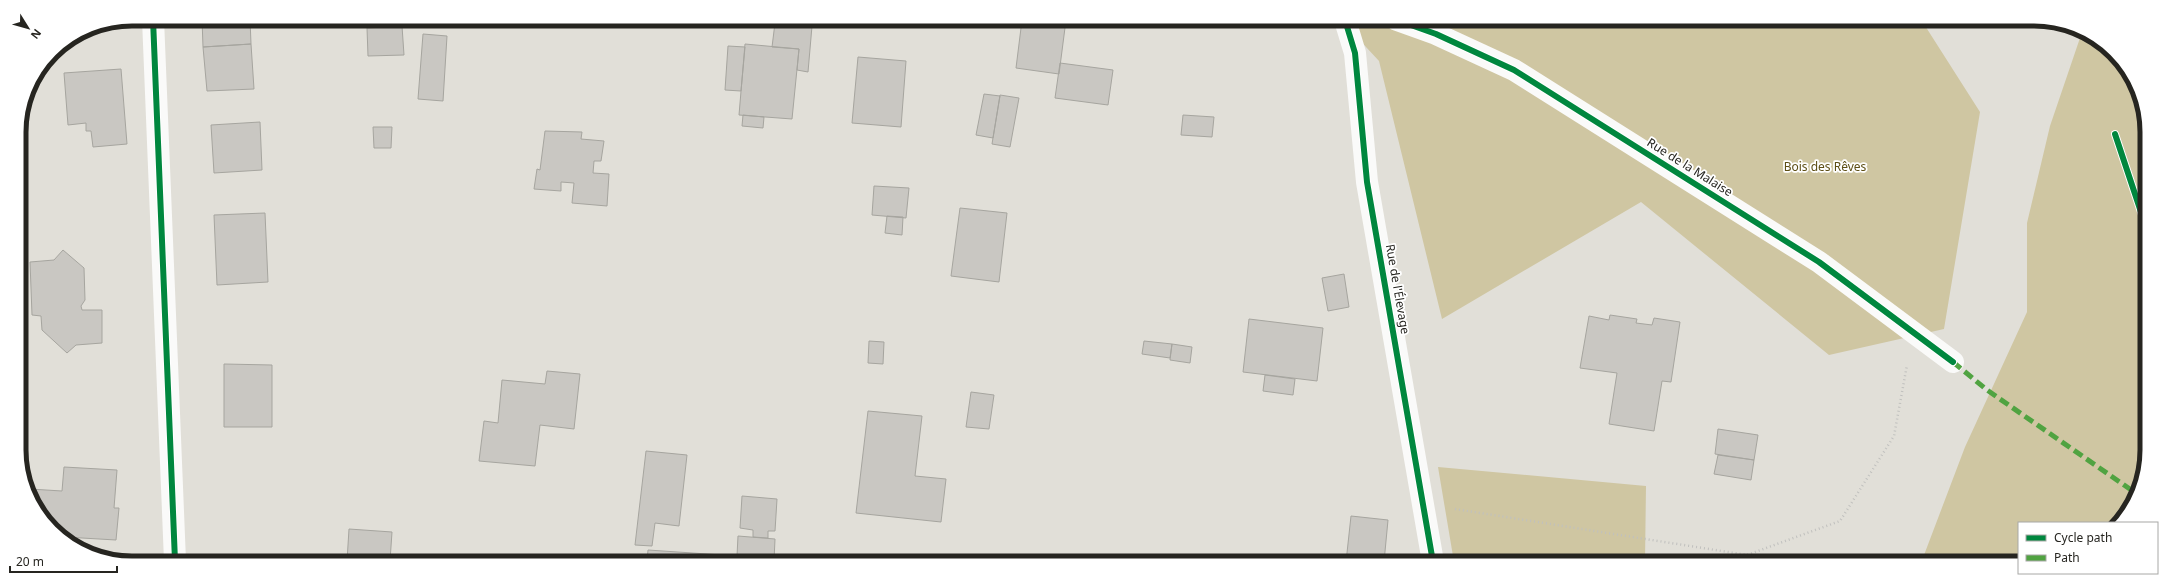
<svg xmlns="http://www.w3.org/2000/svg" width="2166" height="582" font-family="'Noto Sans',sans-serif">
  <rect width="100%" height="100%" fill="#e1dfd8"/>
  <path fill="#cfc6a2" d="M1341 20 1922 21 1980 112 1944 329 1829 355 1641 202 1442 319 1379 61Z
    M2081 35 2114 52 2145 110V472L2132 507 2118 523H2019V563H1921L1965 447 2027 312V223L2050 126Z
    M1438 467 1646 486 1645 562H1454Z"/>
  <path fill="#c9c7c2" stroke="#a6a59f" d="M202 19H250L251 44 203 47Z
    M1022 20H1066L1059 74 1016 68Z
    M1066 20H1096L1095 26 1066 22Z
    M775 23 812 26 808 72 797 70 799 49 772 47Z
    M402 26 404 55 368 56 367 28Z
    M423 34 447 36 443 101 418 99Z
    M251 44 254 89 207 91 203 47Z
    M745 44 799 49 792 119 739 115Z
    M728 46 745 47 741 91 725 90Z
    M858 57 906 61 901 127 852 123Z
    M1060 63 1113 70 1108 105 1055 98Z
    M121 69 127 144 93 147 91 131H86V123L68 125 64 73Z
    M984 94 1000 96 993 138 976 135Z
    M1000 95 1019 98 1010 147 992 144Z
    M743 115 764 117 763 128 742 126Z
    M1183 115 1214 117 1212 137 1181 135Z
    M260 122 262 170 214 173 211 125Z
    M373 127H392L391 148H374Z
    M545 131 582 132 581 139 604 141 601 161H594L593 173 609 174 607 206 572 203 574 183 561 182V191L534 189 537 169 540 170Z
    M874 186 909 188 906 218 872 215Z
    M960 208 1007 213 999 282 951 276Z
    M265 213 268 282 217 285 214 215Z
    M887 216 903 217 902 235 885 233Z
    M63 250 84 268 85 300 81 306 82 310H102V343L76 345 67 353 42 330 41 316 32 315 30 262 54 260Z
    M1344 274 1349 307 1328 311 1322 278Z
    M1610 315 1637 319 1636 323 1652 325 1654 318 1680 322 1671 382 1662 381 1654 431 1609 424 1617 373 1580 368 1589 316 1609 320Z
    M1249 319 1323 328 1317 381 1243 372Z
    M869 341 884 342 883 364 868 363Z
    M1144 341 1172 344 1170 358 1142 354Z
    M1172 344 1192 347 1190 363 1170 360Z
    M224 364 272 365V427H224Z
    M547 371 580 374 574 429 540 425 535 466 479 461 484 421 498 423 502 380 545 384Z
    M1265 375 1295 379 1293 395 1263 391Z
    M971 392 994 395 989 429 966 427Z
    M868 411 922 416 915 476 946 479 941 522 856 513Z
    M1718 429 1758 435 1754 460 1715 454Z
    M646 451 687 455 679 526 655 523 652 546 635 545Z
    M1718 455 1754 460 1751 480 1714 474Z
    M64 467 117 470 114 508H119L116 540 65 537 52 530 30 489 62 491Z
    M742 496 777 499 775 531H768V538L753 537V530L740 528Z
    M1351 516 1388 520 1384 562H1346Z
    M349 529 392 532 390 561H347Z
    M738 536 775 539 774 561H647L648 550 737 556Z"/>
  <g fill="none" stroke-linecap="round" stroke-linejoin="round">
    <path stroke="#c0c0be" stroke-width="2.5" stroke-dasharray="1 3" stroke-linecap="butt" d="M1455 509 1747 555 1840 521 1894 436 1907 365"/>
    <path stroke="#fafaf9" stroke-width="22" d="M153 19 175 561
      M1345 20 1355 53 1367 182 1433 562
      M1397 20 1436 34 1514 70 1819 262 1953 362"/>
    <path stroke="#50a341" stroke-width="5" stroke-dasharray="10 5" stroke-linecap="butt" d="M1953 362 1987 390 2137 494"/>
    <defs>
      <path id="cycleway" d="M153 19 175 561
        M1345 20 1355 53 1367 182 1433 562
        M1397 20 1436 34 1514 70 1819 262 1953 362
        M2115 134 2142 215V282L2145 288"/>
    </defs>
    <use href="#cycleway" stroke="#fff" stroke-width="8"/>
    <use href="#cycleway" stroke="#00873e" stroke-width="6"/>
  </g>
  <g text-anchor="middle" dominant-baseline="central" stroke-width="3.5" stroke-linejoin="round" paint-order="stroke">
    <g font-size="12" fill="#5d4e15" stroke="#fff">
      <text x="1825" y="166">Bois des Rêves</text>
    </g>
    <g font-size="12" fill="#262520" stroke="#fff">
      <text transform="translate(1690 167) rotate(32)">Rue de la Malaise</text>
      <text transform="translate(1398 289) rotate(80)">Rue de l'Élevage</text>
    </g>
  </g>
  <path d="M0 0H2166V582H0ZM132 26H2034A106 106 0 0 1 2140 132V450A106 106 0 0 1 2034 556H132A106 106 0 0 1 26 450V132A106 106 0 0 1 132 26Z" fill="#fff" fill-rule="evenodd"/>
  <path fill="none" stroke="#262520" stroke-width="5" d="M132 26H2034A106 106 0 0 1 2140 132V450A106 106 0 0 1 2034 556H132A106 106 0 0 1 26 450V132A106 106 0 0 1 132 26Z"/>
  <rect x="2018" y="522" width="140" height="52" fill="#ffffff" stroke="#a8a8a6"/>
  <rect x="2026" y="535" width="20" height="6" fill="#00873e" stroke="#a8a8a6"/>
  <text x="2054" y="542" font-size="12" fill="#262520">Cycle path</text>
  <rect x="2026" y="555" width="20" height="6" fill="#50a341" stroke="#a8a8a6"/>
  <text x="2054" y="562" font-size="12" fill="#262520">Path</text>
  <g transform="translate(28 28) rotate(127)" stroke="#ffffff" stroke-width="3" paint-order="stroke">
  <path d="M0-3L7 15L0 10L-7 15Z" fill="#262520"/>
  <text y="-6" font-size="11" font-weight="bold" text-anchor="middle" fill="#262520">N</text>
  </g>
  <path d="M10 566v6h107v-6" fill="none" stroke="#262520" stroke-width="2"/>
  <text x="16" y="566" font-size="12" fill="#262520" stroke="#ffffff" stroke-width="3" paint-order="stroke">20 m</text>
</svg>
